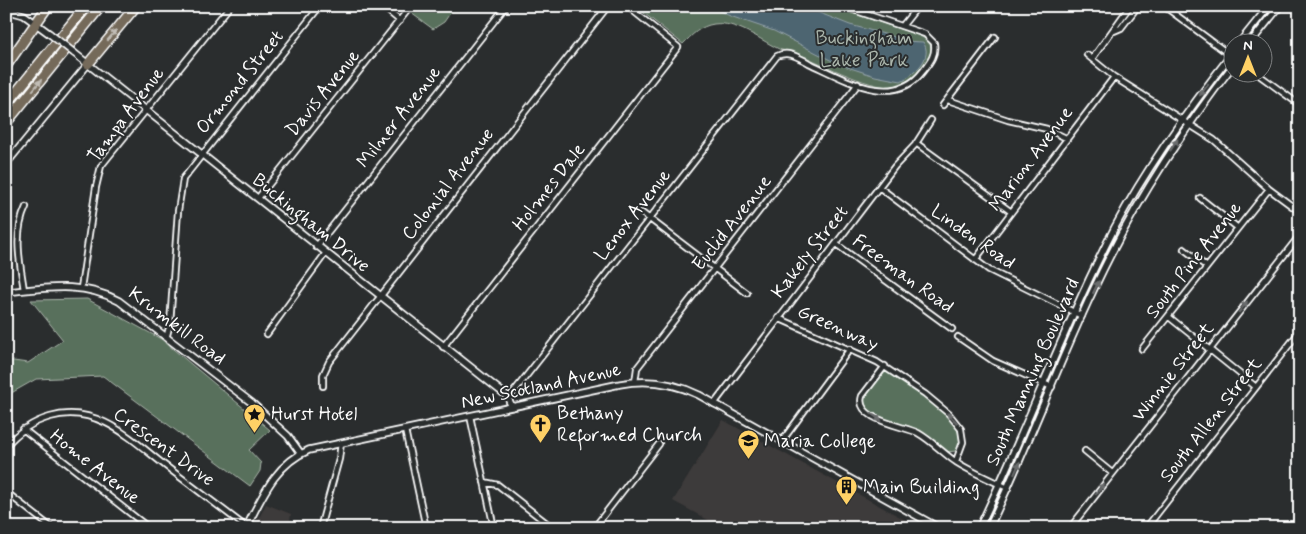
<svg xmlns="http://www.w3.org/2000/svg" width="1306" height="534" font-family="Mynerve,sans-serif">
  <rect width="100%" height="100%" fill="#2a2d2e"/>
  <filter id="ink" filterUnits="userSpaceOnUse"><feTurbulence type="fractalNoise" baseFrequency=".02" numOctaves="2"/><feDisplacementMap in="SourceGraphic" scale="10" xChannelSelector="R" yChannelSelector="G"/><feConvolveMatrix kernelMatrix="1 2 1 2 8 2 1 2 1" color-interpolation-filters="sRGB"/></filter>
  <g filter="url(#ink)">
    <path fill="#3e3a3a" d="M723 420 920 528H723L673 501Z
      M266 504 291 514 290 520 307 528H254Z"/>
    <path fill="#586f5b" stroke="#acb7ad" d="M416 6H455L444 22 433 29 411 13Z
      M635 6H831L918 35 929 41 932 51C929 60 924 66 917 73 913 78 906 84 899 86 877 93 821 63 799 54 792 50 783 52 777 48 759 39 736 21 714 24 700 26 692 35 683 44Z
      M87 299 161 339 270 430 249 450 261 463 260 471 250 486 103 376 36 379 6 396V360L28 363 63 340 31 300Z
      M885 372 895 376C912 389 976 425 956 451L947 452C938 444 929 436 918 430 901 421 873 423 864 402L865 397Z"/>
    <path fill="#4d6571" stroke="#94a3aa" d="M709 6H802L850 25 892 36 903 41 923 42C934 58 914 74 901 81L875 76 838 64 774 31 730 16Z"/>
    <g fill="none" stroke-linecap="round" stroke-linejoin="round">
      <defs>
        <path id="minor" d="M382 6 400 21
          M1164 6 1234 58
          M903 25 918 6
          M1114 31 1121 28 1138 6
          M1087 55 1114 77 1214 140 1269 189 1300 212
          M1092 59 1130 6
          M1255 72 1300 105
          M948 100 1008 120 1047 129 1066 138
          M943 105 995 37
          M916 143 1010 211
          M879 187 989 270 1082 316
          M258 198 411 6
          M1200 198 1238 228
          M642 213 747 293
          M836 244 952 329
          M316 247 506 6
          M1184 249 1207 267
          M975 260 1114 77
          M81 288 96 187 101 166 230 6
          M24 290C20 263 13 234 26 207
          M1169 317 1256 387
          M778 318 877 362 925 394 949 414 961 429 963 442 956 461
          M267 334 325 254
          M167 335 170 324 178 211 183 179 320 6
          M958 337 993 361 1052 387
          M443 347 678 47 627 6
          M1142 349 1269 189
          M885 366 862 396C854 420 905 426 918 433 932 441 943 453 956 462 972 472 990 480 1008 488
          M635 382 637 368 858 84
          M323 386V375L329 362 608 6
          M509 398 777 56C789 50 799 58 809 63 844 79 894 110 923 71 930 62 936 55 934 43L925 34 842 6
          M714 404 895 166 915 145 931 120
          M470 416 494 528
          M23 429 149 528
          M405 430 426 528
          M782 441 850 349
          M6 446C18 432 32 422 50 417 97 403 132 440 167 467 193 487 220 507 246 527
          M1085 451 1112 473
          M484 482 498 485 553 528
          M6 492 52 528
          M320 528 339 459 341 443
          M594 528 659 444
          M1070 528 1300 235
          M1146 528 1300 331"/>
        <path id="tertiary" d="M6 10 24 15 50 34
          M1240 42 1269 6
          M1251 42 1280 6
          M74 53 507 396 512 407
          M6 164 88 64
          M6 292C46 288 83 281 119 301L252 403 288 436 301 454
          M246 528C262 497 275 464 309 450L620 384C647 379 674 383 699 395L939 528
          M979 528C1027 429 1064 325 1115 227 1148 165 1190 107 1234 51
          M989 528C1032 439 1064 346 1109 258 1144 189 1186 126 1234 64"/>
        <path id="motorway" d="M88 64 136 6
          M6 66 48 6
          M6 105 86 6
          M6 123 101 6"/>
      </defs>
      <use href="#minor" stroke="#fff" stroke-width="8"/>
      <use href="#tertiary" stroke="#fff" stroke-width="9"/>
      <use href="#motorway" stroke="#fff" stroke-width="12"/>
      <use href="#minor" stroke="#2a2d2e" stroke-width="4.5"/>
      <use href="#tertiary" stroke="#2a2d2e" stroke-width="5.5"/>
      <use href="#motorway" stroke="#746a5a" stroke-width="9"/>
      <defs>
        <path id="tertiary-bridge" d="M50 34 74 53"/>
      </defs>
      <use href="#tertiary-bridge" stroke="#fff" stroke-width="9" stroke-linecap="butt"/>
      <use href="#tertiary-bridge" stroke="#2a2d2e" stroke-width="5.5"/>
    </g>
    <defs><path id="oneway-solid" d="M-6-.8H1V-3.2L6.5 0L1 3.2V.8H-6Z" transform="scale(1.25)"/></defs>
    <g fill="#c0bcb5">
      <use href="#oneway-solid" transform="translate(112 35) rotate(-50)"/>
      <use href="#oneway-solid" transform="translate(37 85) rotate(-51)"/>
    </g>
    <g fill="#6a6c6d">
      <use href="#oneway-solid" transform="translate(1204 90) rotate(128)"/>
      <use href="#oneway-solid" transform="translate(1174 145) rotate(-57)"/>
      <use href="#oneway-solid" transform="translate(1096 287) rotate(-64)"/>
      <use href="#oneway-solid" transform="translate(1243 307) rotate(-52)"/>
      <use href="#oneway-solid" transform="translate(876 417) rotate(36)"/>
      <use href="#oneway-solid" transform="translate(952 418) rotate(-135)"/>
      <use href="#oneway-solid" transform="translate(1017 468) rotate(-66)"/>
      <use href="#oneway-solid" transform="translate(1100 489) rotate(-52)"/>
    </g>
  </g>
  <defs>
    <symbol id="sight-pin" viewBox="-11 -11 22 30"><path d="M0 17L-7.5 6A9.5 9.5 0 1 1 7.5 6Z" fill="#ffd166" stroke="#2a2d2e"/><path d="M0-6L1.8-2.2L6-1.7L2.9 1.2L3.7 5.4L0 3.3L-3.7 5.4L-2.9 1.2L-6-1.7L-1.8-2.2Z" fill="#111"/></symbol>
    <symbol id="church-pin" viewBox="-11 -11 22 30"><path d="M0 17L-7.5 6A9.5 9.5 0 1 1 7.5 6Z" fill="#ffd166" stroke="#2a2d2e"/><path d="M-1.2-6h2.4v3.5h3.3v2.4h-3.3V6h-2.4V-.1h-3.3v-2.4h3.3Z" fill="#111"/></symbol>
    <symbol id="university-pin" viewBox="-11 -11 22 30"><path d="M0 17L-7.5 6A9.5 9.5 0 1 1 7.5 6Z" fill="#ffd166" stroke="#2a2d2e"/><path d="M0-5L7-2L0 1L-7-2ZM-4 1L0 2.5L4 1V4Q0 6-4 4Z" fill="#111"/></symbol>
    <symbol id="building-pin" viewBox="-11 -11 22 30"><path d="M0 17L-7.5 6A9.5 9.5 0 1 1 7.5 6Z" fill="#ffd166" stroke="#2a2d2e"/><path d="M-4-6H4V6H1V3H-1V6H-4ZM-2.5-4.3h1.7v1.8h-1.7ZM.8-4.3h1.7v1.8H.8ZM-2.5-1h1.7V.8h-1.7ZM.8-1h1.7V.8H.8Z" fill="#111"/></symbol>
  </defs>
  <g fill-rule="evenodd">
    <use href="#sight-pin" x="242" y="402" width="25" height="34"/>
    <use href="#church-pin" x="528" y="412" width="25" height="34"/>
    <use href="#university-pin" x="736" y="428" width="25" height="34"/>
    <use href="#building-pin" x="834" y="474" width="25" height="34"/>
  </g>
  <g text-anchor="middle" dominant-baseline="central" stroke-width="4" stroke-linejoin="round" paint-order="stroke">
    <g font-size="19" fill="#acb7ad" stroke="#2a2d2e">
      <text x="864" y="38">Buckingham<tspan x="864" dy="22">Lake Park</tspan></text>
    </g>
    <g font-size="19" fill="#fff" stroke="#2a2d2e">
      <text transform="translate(240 82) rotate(-51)">Ormond Street</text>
      <text transform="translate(323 93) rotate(-51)">Davis Avenue</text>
      <text transform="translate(126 115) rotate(-53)">Tampa Avenue</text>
      <text transform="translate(399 117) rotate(-52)">Milner Avenue</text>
      <text transform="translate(1031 159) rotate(-53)">Marion Avenue</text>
      <text transform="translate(448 184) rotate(-52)">Colonial Avenue</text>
      <text transform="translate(549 187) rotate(-52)">Holmes Dale</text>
      <text transform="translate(633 215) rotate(-52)">Lenox Avenue</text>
      <text transform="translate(311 223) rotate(39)">Buckingham Drive</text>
      <text transform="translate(732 223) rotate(-52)">Euclid Avenue</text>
      <text transform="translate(973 237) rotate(35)">Linden Road</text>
      <text transform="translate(810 252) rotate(-52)">Kakely Street</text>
      <text transform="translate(1194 260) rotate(-52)">South Pine Avenue</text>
      <text transform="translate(903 274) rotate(36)">Freeman Road</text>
      <text transform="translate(177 326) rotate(37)">Krumkill Road</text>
      <text transform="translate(838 328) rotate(24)">Greenway</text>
      <text transform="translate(1033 372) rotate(-66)">South Manning Boulevard</text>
      <text transform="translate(1173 372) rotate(-52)">Winnie Street</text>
      <text transform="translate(541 386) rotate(-12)">New Scotland Avenue</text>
      <text transform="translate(1211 420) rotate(-52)">South Allen Street</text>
      <text transform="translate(164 447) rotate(36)">Crescent Drive</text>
      <text transform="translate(95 467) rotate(38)">Home Avenue</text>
    </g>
    <g font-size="19" fill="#fff" stroke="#2a2d2e" text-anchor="start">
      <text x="557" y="413">Bethany<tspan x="557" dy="22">Reformed Church</tspan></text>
      <text x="271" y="414">Hurst Hotel</text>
      <text x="764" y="441">Maria College</text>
      <text x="863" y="487">Main Building</text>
    </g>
  </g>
  <rect width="1306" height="534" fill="none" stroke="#2a2d2e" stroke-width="25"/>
  <rect x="12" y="12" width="1281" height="509" fill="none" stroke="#fff" stroke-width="2" filter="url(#ink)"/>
  <g transform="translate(1248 58)"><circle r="24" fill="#2a2d2e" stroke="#7f8182"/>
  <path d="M0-4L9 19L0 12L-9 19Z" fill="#ffd166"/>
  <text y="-8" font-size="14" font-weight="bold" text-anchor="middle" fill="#ffffff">N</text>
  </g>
</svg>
